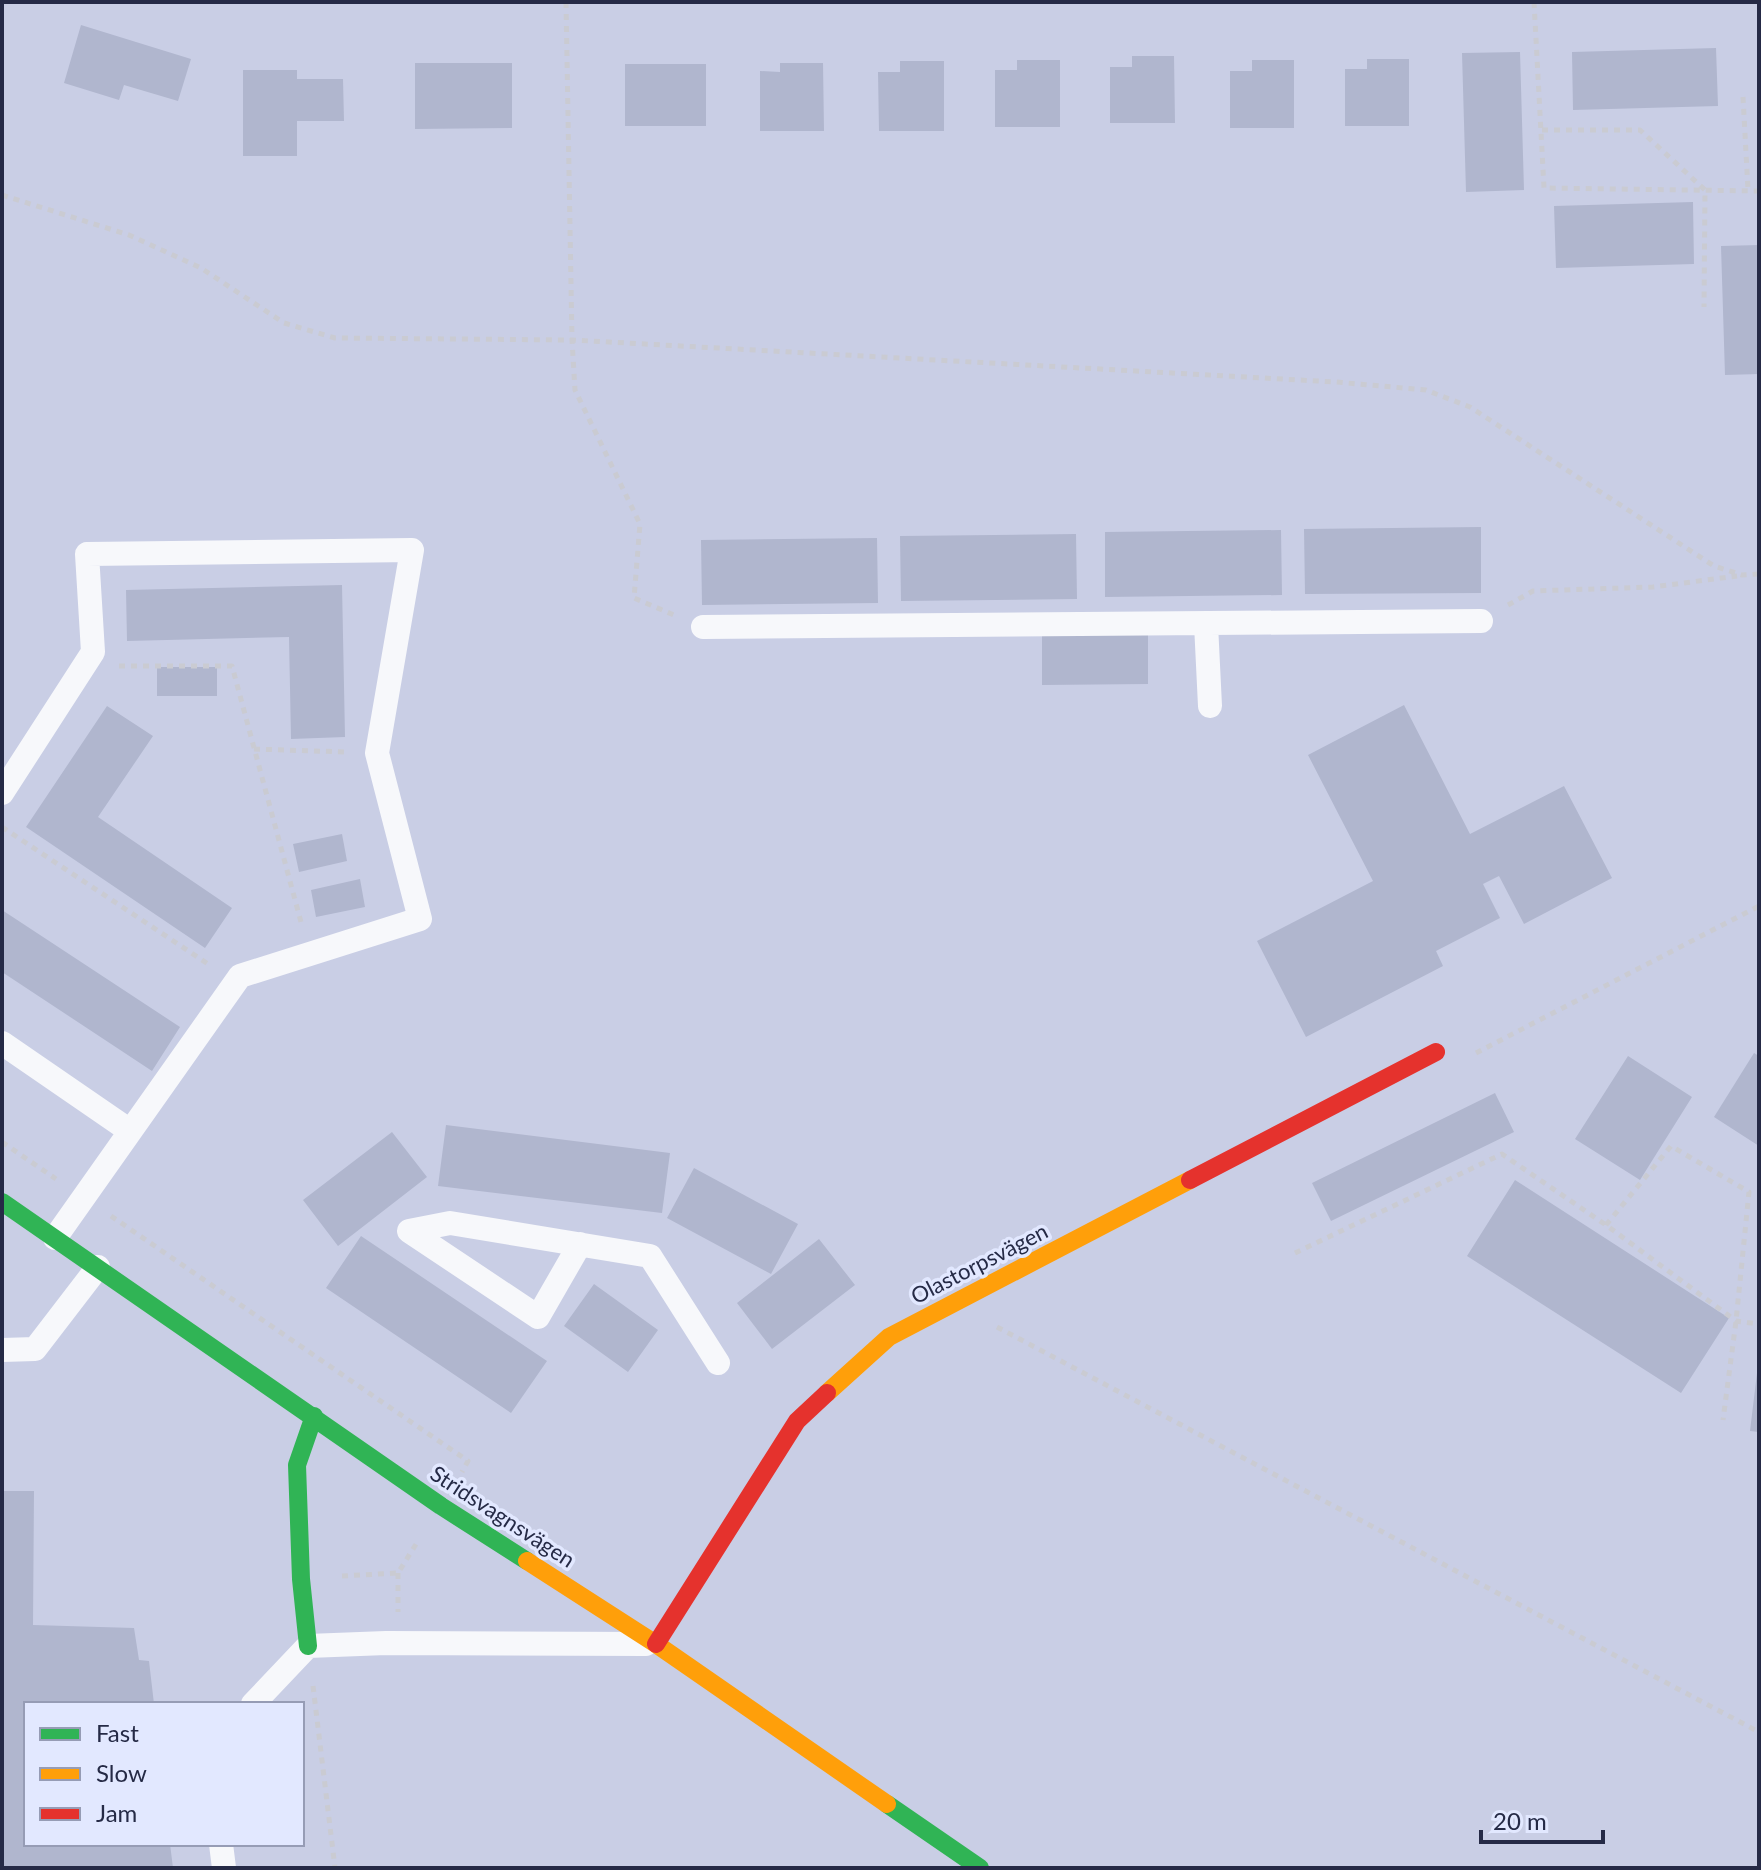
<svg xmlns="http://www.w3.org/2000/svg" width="1761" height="1870" font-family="Lato,sans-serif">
  <rect width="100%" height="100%" fill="#c9cee5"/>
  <path fill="#b0b6ce" d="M81 25 191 59 178 101 124 85 119 100 64 83Z
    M1716 48 1718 106 1573 110 1572 52Z
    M1520 52 1524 190 1466 192 1462 53Z
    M1132 56H1174L1175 123H1110V67H1132Z
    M1367 59H1409V126H1345V69H1367Z
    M1017 60H1060V127H995V70H1017Z
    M1252 60H1294V128H1230V71H1252Z
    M900 61H944V131H879L878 72H900Z
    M415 63H512V128L415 129Z
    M780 63H823L824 131H760V71L780 72Z
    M625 64H706V126H625Z
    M243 70H297V79H343L344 121H297V156H243Z
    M1693 202 1694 264 1556 268 1554 206Z
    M1759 245V374L1725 375 1721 246Z
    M1481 527V593L1305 594 1304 529Z
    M1281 530 1282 595 1105 597V532Z
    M1076 534 1077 599 901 601 900 536Z
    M877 538 878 603 702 605 701 540Z
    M342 585 345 737 291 739 289 637 127 641 126 590Z
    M1148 627V684L1042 685V628Z
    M157 667H217V696H157Z
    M1404 705 1470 834 1564 786 1612 878 1524 924 1499 876 1483 884 1500 918 1436 951 1443 966 1306 1037 1257 941 1373 881 1308 755Z
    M107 706 153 736 98 817 232 908 205 948 26 827Z
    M342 834 347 861 299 872 293 844Z
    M360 879 365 907 316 917 311 890Z
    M2 910 180 1027 152 1071 2 972Z
    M1754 1053 1759 1056V1146L1714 1117Z
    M1628 1056 1692 1097 1640 1180 1575 1139Z
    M1495 1093 1514 1132 1331 1221 1312 1183Z
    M446 1125 670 1153 662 1213 438 1186Z
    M392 1132 427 1177 338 1246 303 1200Z
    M694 1168 798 1224 771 1274 667 1218Z
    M1515 1180 1729 1318 1681 1393 1467 1256Z
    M361 1236 547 1361 511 1413 326 1288Z
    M819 1239 855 1285 772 1349 737 1303Z
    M594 1284 658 1330 628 1372 564 1326Z
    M1757 1373 1759 1374V1432L1750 1431Z
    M2 1491H34L33 1625 134 1628 139 1660 149 1661 154 1704H26V1844H170L173 1868H2Z"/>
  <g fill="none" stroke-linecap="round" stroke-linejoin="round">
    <path stroke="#cacbd2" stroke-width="5" stroke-dasharray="6 6" stroke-linecap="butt" d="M566 2 572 340 575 390 640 524 634 598 674 615
      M1534 2 1544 188 1759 191
      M1743 97 1748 190
      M1542 130H1640L1705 190 1704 307
      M2 195 129 235 201 268 284 323 335 338 572 340 1336 382 1426 390 1470 407 1714 566 1742 575 1759 574
      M1508 605 1533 591 1653 587 1737 576
      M119 666H232L301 922
      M254 749 345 752
      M2 827 211 966
      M1476 1053 1759 906
      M2 1142 56 1179
      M111 1216 468 1461 462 1472
      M1606 1225 1671 1146 1749 1192 1736 1321 1723 1420
      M1295 1253 1502 1154 1606 1225 1736 1321 1759 1324
      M997 1327 1759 1732
      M398 1573V1612
      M342 1576 398 1573 418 1541
      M313 1686 335 1868"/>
    <path stroke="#f7f8fb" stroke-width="24" d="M1206 624 1210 706
      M703 627 1481 621
      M2 793 93 652 87 554 412 550 377 753 420 919 240 976 55 1238
      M2 1043 130 1131
      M580 1244 538 1317 409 1231 450 1223 650 1256 718 1363
      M2 1350 35 1349 98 1267
      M253 1704 308 1646 386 1643 646 1644
      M221 1844 224 1868"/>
    <path stroke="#30b455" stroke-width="18" d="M2 1202 441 1506 527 1561
      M308 1646 301 1579 297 1465 314 1416
      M887 1804 980 1868"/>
    <path stroke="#ff9f0a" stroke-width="18" d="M827 1393 889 1337 1190 1180
      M527 1561 656 1644 887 1804"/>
    <path stroke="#e5322d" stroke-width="18" d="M1190 1180 1436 1052
      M656 1644 797 1421 827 1393"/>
  </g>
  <g text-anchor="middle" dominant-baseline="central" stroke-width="7" stroke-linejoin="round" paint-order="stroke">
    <g font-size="22" fill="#252a46" stroke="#e2e8ff">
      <text transform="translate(979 1263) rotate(-27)">Olastorpsvägen</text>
      <text transform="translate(503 1516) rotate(33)">Stridsvagnsvägen</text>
    </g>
  </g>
  <rect width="1761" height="1870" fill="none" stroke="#252a46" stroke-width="8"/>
  <rect x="24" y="1702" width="280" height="144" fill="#e2e8ff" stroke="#969cb5" stroke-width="2"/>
  <rect x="40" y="1728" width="40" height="12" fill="#30b455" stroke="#969cb5" stroke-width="2"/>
  <text x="96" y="1742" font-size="24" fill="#252a46">Fast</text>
  <rect x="40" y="1768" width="40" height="12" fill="#ff9f0a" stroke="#969cb5" stroke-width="2"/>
  <text x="96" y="1782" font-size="24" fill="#252a46">Slow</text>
  <rect x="40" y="1808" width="40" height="12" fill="#e5322d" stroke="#969cb5" stroke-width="2"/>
  <text x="96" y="1822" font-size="24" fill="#252a46">Jam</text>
  <path d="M1481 1830v12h122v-12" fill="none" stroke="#252a46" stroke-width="4"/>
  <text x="1493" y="1830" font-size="24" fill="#252a46" stroke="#e2e8ff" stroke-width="6" paint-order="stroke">20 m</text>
</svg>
